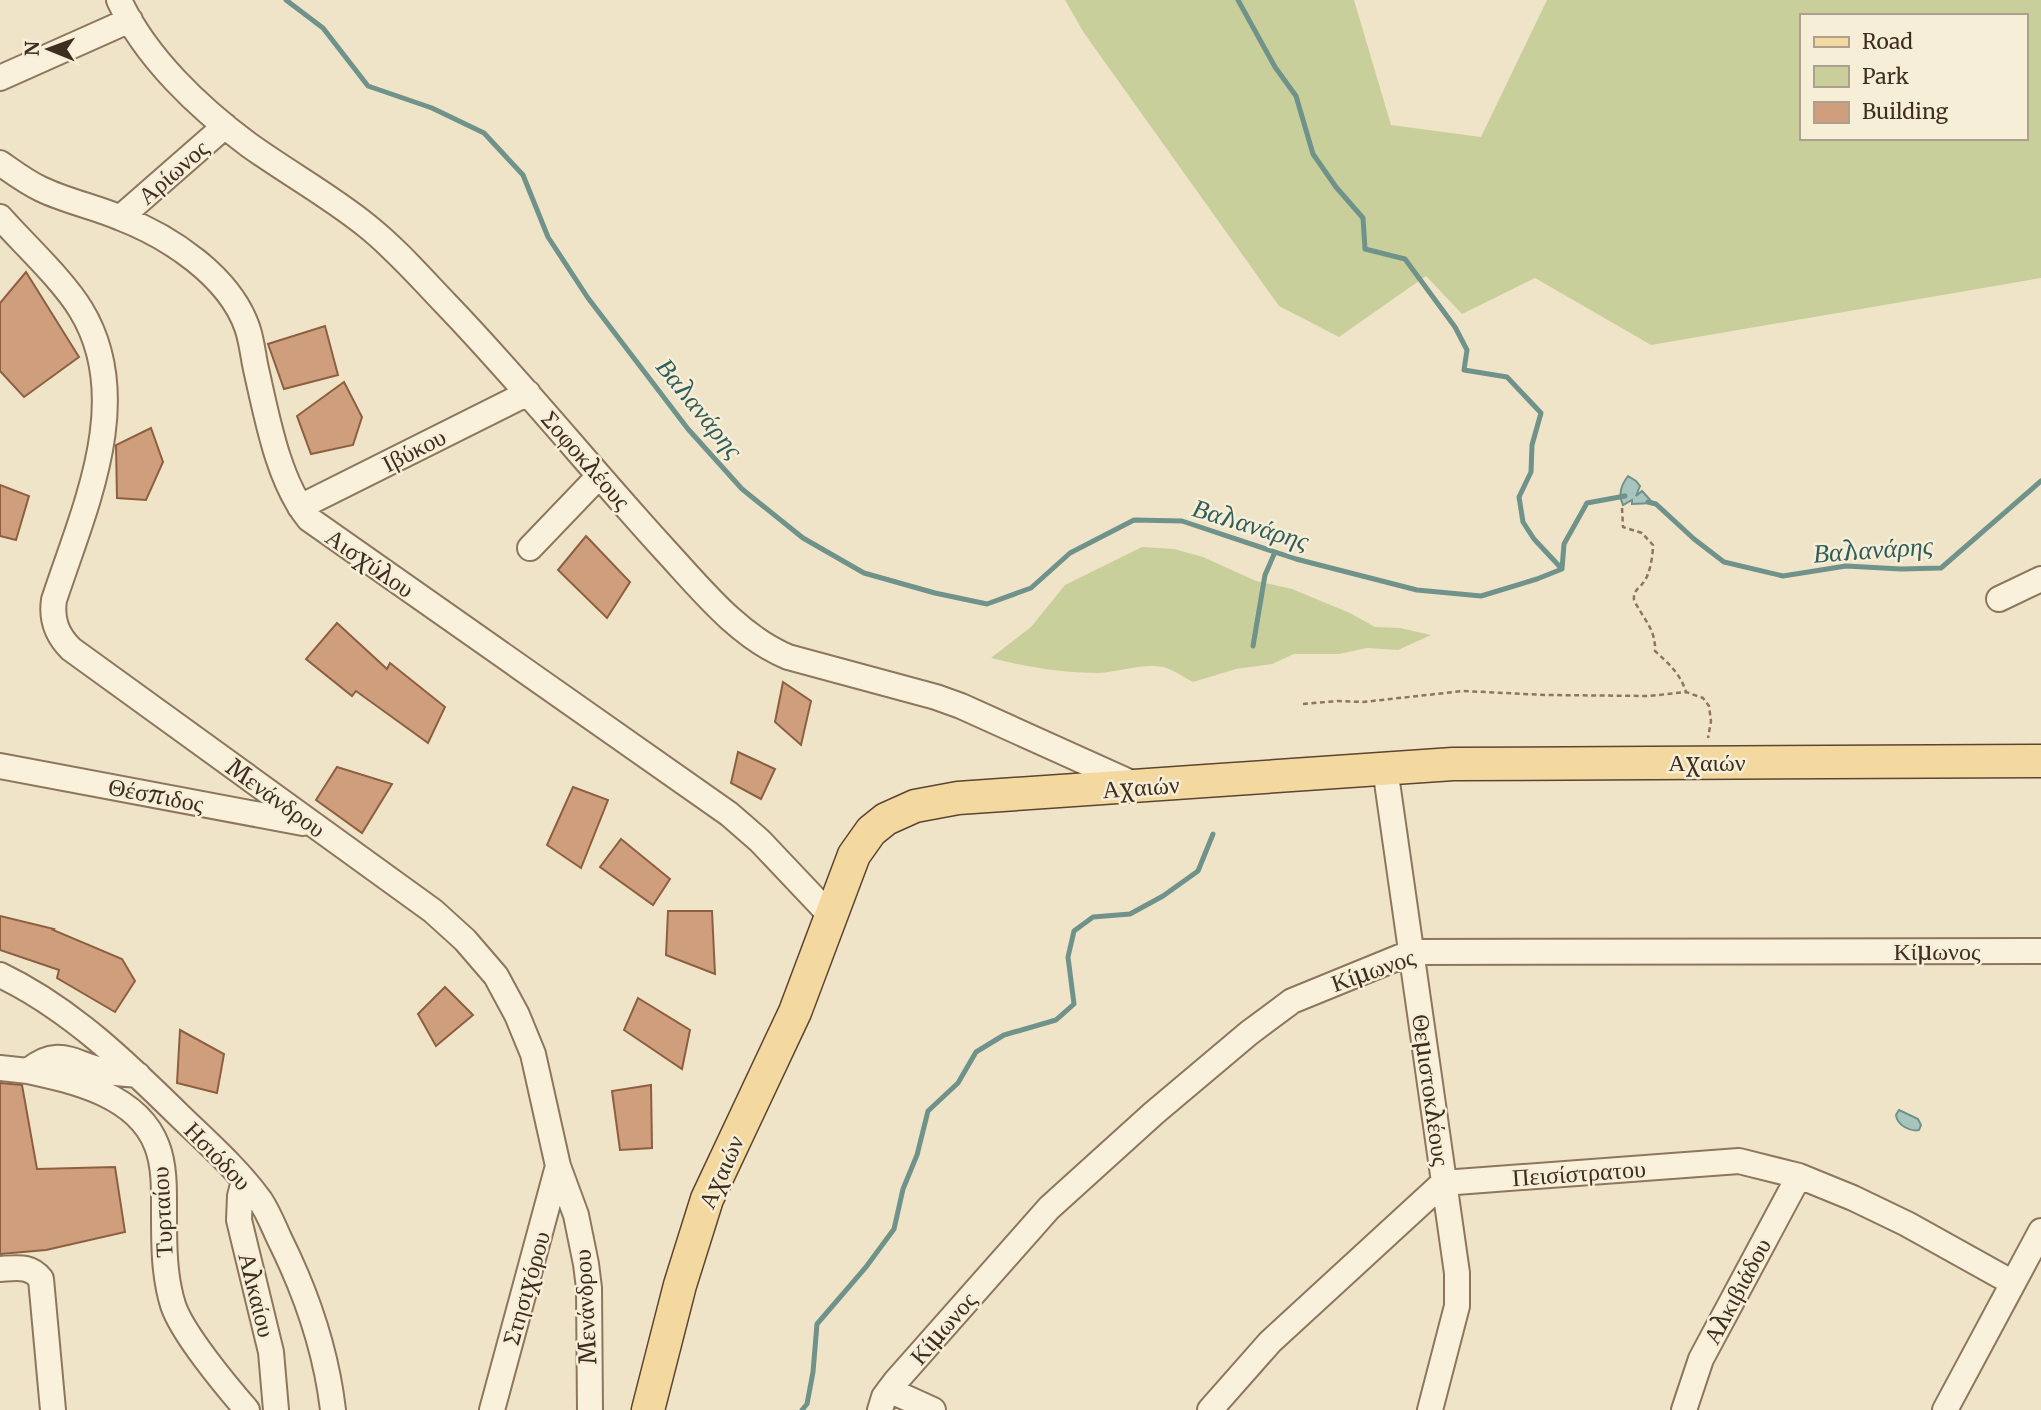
<svg xmlns="http://www.w3.org/2000/svg" width="2041" height="1410" font-family="Merriweather,serif">
  <style>
    .green { fill: #c9cf9b; fill-rule: evenodd }
    .water { fill: #a9c4bc; stroke: #6f938a; stroke-width: 2 }
    .lines { fill: none; stroke-linecap: round; stroke-linejoin: round }
    .stream { stroke: #6f938a; stroke-width: 5 }
    .building { fill: #cf9f7d; stroke: #8d5f41; stroke-width: 2 }
    .minor-casing { stroke: #8d765c; stroke-width: 28 }
    .major-casing { stroke: #5b4430; stroke-width: 35 }
    .path { stroke: #8d765c; stroke-width: 2.5; stroke-dasharray: 5 3.5; stroke-linecap: butt }
    .minor { stroke: #faf1dc; stroke-width: 24 }
    .major { stroke: #f3d9a0; stroke-width: 32 }
    .labels { text-anchor: middle; dominant-baseline: central; stroke-width: 5; stroke-linejoin: round; paint-order: stroke }
    .street-label { font-size: 24px; fill: #3d2e20; stroke: #f7eed8 }
    .water-label { font-size: 26px; font-style: italic; fill: #2f5d5a; stroke: #f7eed8 }
  </style>
  <rect width="100%" height="100%" fill="#f0e4c8"/>
  <path class="green" d="M1065,0h289l37,125 90,12 66,-137h494v278l-390,67 -116,-67 -73,36 -36,-38 -87,61 -60,-31 -195,-273zM1801,16h224v122h-224z
    M1142,547l32,2 29,8 53,24 36,8 58,24 25,14 25,1 31,7 -33,15 -31,-2 -28,6h-45l-22,10 -36,5 -43,13c-8,-4 -16,-10 -24,-13 -21,-8 -48,3 -70,4 -38,0 -72,-6 -108,-15l40,-31 34,-42z"/>
  <path class="water" d="M1628,476l8,5 4,5 -4,10 6,-5 11,12 -21,1v-4l-9,5c-5,-10 -2,-20 5,-29z
    M1899,1110l19,9 3,6 -2,5c-9,2 -22,-5 -23,-15z"/>
  <g class="lines">
    <path class="stream" d="M286,0l37,28 45,58 64,22 52,25 39,42 25,62 40,61 100,131 54,60 61,49 61,35 71,20 52,11 44,-16 39,-35 64,-33 48,1 114,38 121,31 64,6 56,-17 25,-10 2,-25 23,-41 38,-7
      M1238,0l37,67 21,29 17,58 23,33 27,31 2,31 40,10 50,68 12,23 -3,20 43,7 34,36 -9,32 -1,27 -12,25 4,25 11,17 28,30
      M1648,502l8,2 38,35 30,23 59,14 63,-10 55,3 40,-1 100,-87
      M1253,646l12,-71 10,-23
      M802,1410l5,-6 6,-32 4,-48 49,-57 28,-38 9,-40 14,-34 11,-44 30,-28 18,-31 28,-17 52,-15 18,-16 -6,-47 6,-26 19,-14 37,-3 33,-18 35,-25 15,-37"/>
  </g>
  <path class="building" d="M26,272l53,85 -55,40 -24,-26v-68z
    M325,326l13,49 -54,14 -16,-45z
    M344,382l18,35 -9,28 -42,9 -14,-38z
    M151,428l12,34 -17,38 -29,-2 -1,-53z
    M0,485l29,11 -13,44 -16,-4z
    M586,536l44,46 -23,36 -49,-48z
    M337,623l50,46 3,-6 55,44 -17,36 -72,-52 -4,5 -46,-37z
    M783,682l28,19 -10,44 -26,-23z
    M738,752l37,17 -14,30 -30,-16z
    M337,767l55,17 -30,49 -46,-33z
    M573,787l35,13 -27,68 -34,-23z
    M621,839l49,40 -17,26 -53,-38z
    M668,911h44l3,63 -49,-19z
    M0,916l54,13 -1,1 69,29 13,22 -20,31 -58,-34 2,-8 -59,-20z
    M445,987l28,28 -37,31 -18,-32z
    M638,998l52,32 -8,39 -58,-39z
    M180,1030l44,24 -7,39 -40,-10z
    M0,1083l22,2 15,84 78,-2 10,65 -79,18 -46,4z
    M651,1085l1,63 -32,2 -8,-59z"/>
  <g class="lines">
    <defs>
      <path id="minor" d="M119,0c26,57 80,108 130,145 39,28 81,51 118,81 29,23 54,52 79,78 76,79 145,165 219,246 36,39 73,86 123,107l148,40 25,9 175,79
        M0,78l130,-58
        M0,163c13,9 26,19 41,26 25,12 54,18 80,29 49,19 108,58 126,109 5,14 6,29 9,42 11,48 22,112 53,150l420,295 31,27 71,75
        M0,217c24,27 63,63 81,93 55,90 2,201 -27,290 -3,20 3,35 17,49l362,262 32,29 31,36 21,39 16,39 25,112 18,49 10,49 3,24 1,122
        M121,217l104,-91
        M300,507l228,-114
        M530,548l69,-72
        M1999,599l42,-20
        M0,766l303,57
        M1385,768l72,505v33l-27,104
        M0,975c71,34 127,89 183,144 27,26 55,51 77,81 8,12 13,25 19,38 27,54 47,112 54,172
        M0,1068l28,3c31,-26 45,-7 77,0 11,3 22,3 33,4
        M28,1071c46,10 110,24 129,75 8,21 7,46 7,69 0,30 0,61 9,90 9,28 54,82 74,105
        M244,1181l-4,15 -1,24 32,132 5,58
        M0,1269c17,-1 30,-4 41,10l12,131
        M889,1390l44,20
        M492,1410l66,-244
        M880,1410l4,-13 12,-16 153,-173 105,-95 95,-80 43,-32 120,-49 629,-1
        M1210,1410l60,-68 173,-159 296,-22 60,15 54,22 54,26 106,59
        M1684,1410l17,-51 98,-183
        M1945,1410l96,-179"/>
      <path id="major" d="M648,1410l32,-125 27,-86 88,-187 59,-157 17,-24 15,-12 29,-13 43,-8 495,-34 588,-3"/>
    </defs>
    <use href="#minor" class="minor-casing"/>
    <use href="#major" class="major-casing"/>
    <path class="path" d="M1622,508l1,19 19,6 11,12c0,10 -3,28 -8,35 -5,9 -12,9 -11,20 9,19 22,29 21,51 14,13 25,22 31,41
      M1303,704l35,-3 25,1 100,-11 82,4 104,1 37,-4 17,6 6,8 2,15 -3,17"/>
    <use href="#minor" class="minor"/>
    <use href="#major" class="major"/>
  </g>
  <g class="labels">
    <g class="street-label">
      <text transform="translate(173 172) rotate(-41)">Αρίωνος</text>
      <text transform="translate(414 450) rotate(-27)">Ιβύκου</text>
      <text transform="translate(586 460) rotate(49)">Σοφοκλέους</text>
      <text transform="translate(370 563) rotate(35)">Αισχύλου</text>
      <text x="1707" y="762">Αχαιών</text>
      <text transform="translate(1141 787) rotate(-4)">Αχαιών</text>
      <text transform="translate(156 795) rotate(11)">Θέσπιδος</text>
      <text transform="translate(276 798) rotate(36)">Μενάνδρου</text>
      <text x="1937" y="951">Κίμωνος</text>
      <text transform="translate(1373 970) rotate(-19)">Κίμωνος</text>
      <text transform="translate(1431 1090) rotate(82)">Θεμιστοκλέους</text>
      <text transform="translate(218 1156) rotate(46)">Ησιόδου</text>
      <text transform="translate(721 1172) rotate(-66)">Αχαιών</text>
      <text transform="translate(1579 1173) rotate(-4)">Πεισίστρατου</text>
      <text transform="translate(162 1212) rotate(-93)">Τυρταίου</text>
      <text transform="translate(526 1288) rotate(-74)">Στησιχόρου</text>
      <text transform="translate(1737 1291) rotate(-62)">Αλκιβιάδου</text>
      <text transform="translate(257 1295) rotate(76)">Αλκαίου</text>
      <text transform="translate(585 1307) rotate(-93)">Μενάνδρου</text>
      <text transform="translate(943 1328) rotate(-49)">Κίμωνος</text>
    </g>
    <g class="water-label">
      <text transform="translate(700 408) rotate(51)">Βαλανάρης</text>
      <text transform="translate(1251 524) rotate(17)">Βαλανάρης</text>
      <text transform="translate(1873 549) rotate(-4)">Βαλανάρης</text>
    </g>
  </g>
  <rect x="1800" y="14" width="228" height="126" fill="#f7eed8" stroke="#ada18e" stroke-width="2"/>
  <rect x="1814" y="37" width="35" height="10" fill="#f3d9a0" stroke="#ada18e" stroke-width="2"/>
  <text x="1862" y="49" font-size="21" fill="#3d2e20">Road</text>
  <rect x="1814" y="66" width="35" height="21" fill="#c9cf9b" stroke="#ada18e" stroke-width="2"/>
  <text x="1862" y="84" font-size="21" fill="#3d2e20">Park</text>
  <rect x="1814" y="102" width="35" height="21" fill="#cf9f7d" stroke="#ada18e" stroke-width="2"/>
  <text x="1862" y="119" font-size="21" fill="#3d2e20">Building</text>
  <g transform="translate(49 49) rotate(271)" stroke="#f7eed8" stroke-width="5" paint-order="stroke">
  <path d="M0-5L12 26L0 18L-12 26Z" fill="#3d2e20"/>
  <text y="-10" font-size="19" font-weight="bold" text-anchor="middle" fill="#3d2e20">N</text>
  </g>
</svg>
